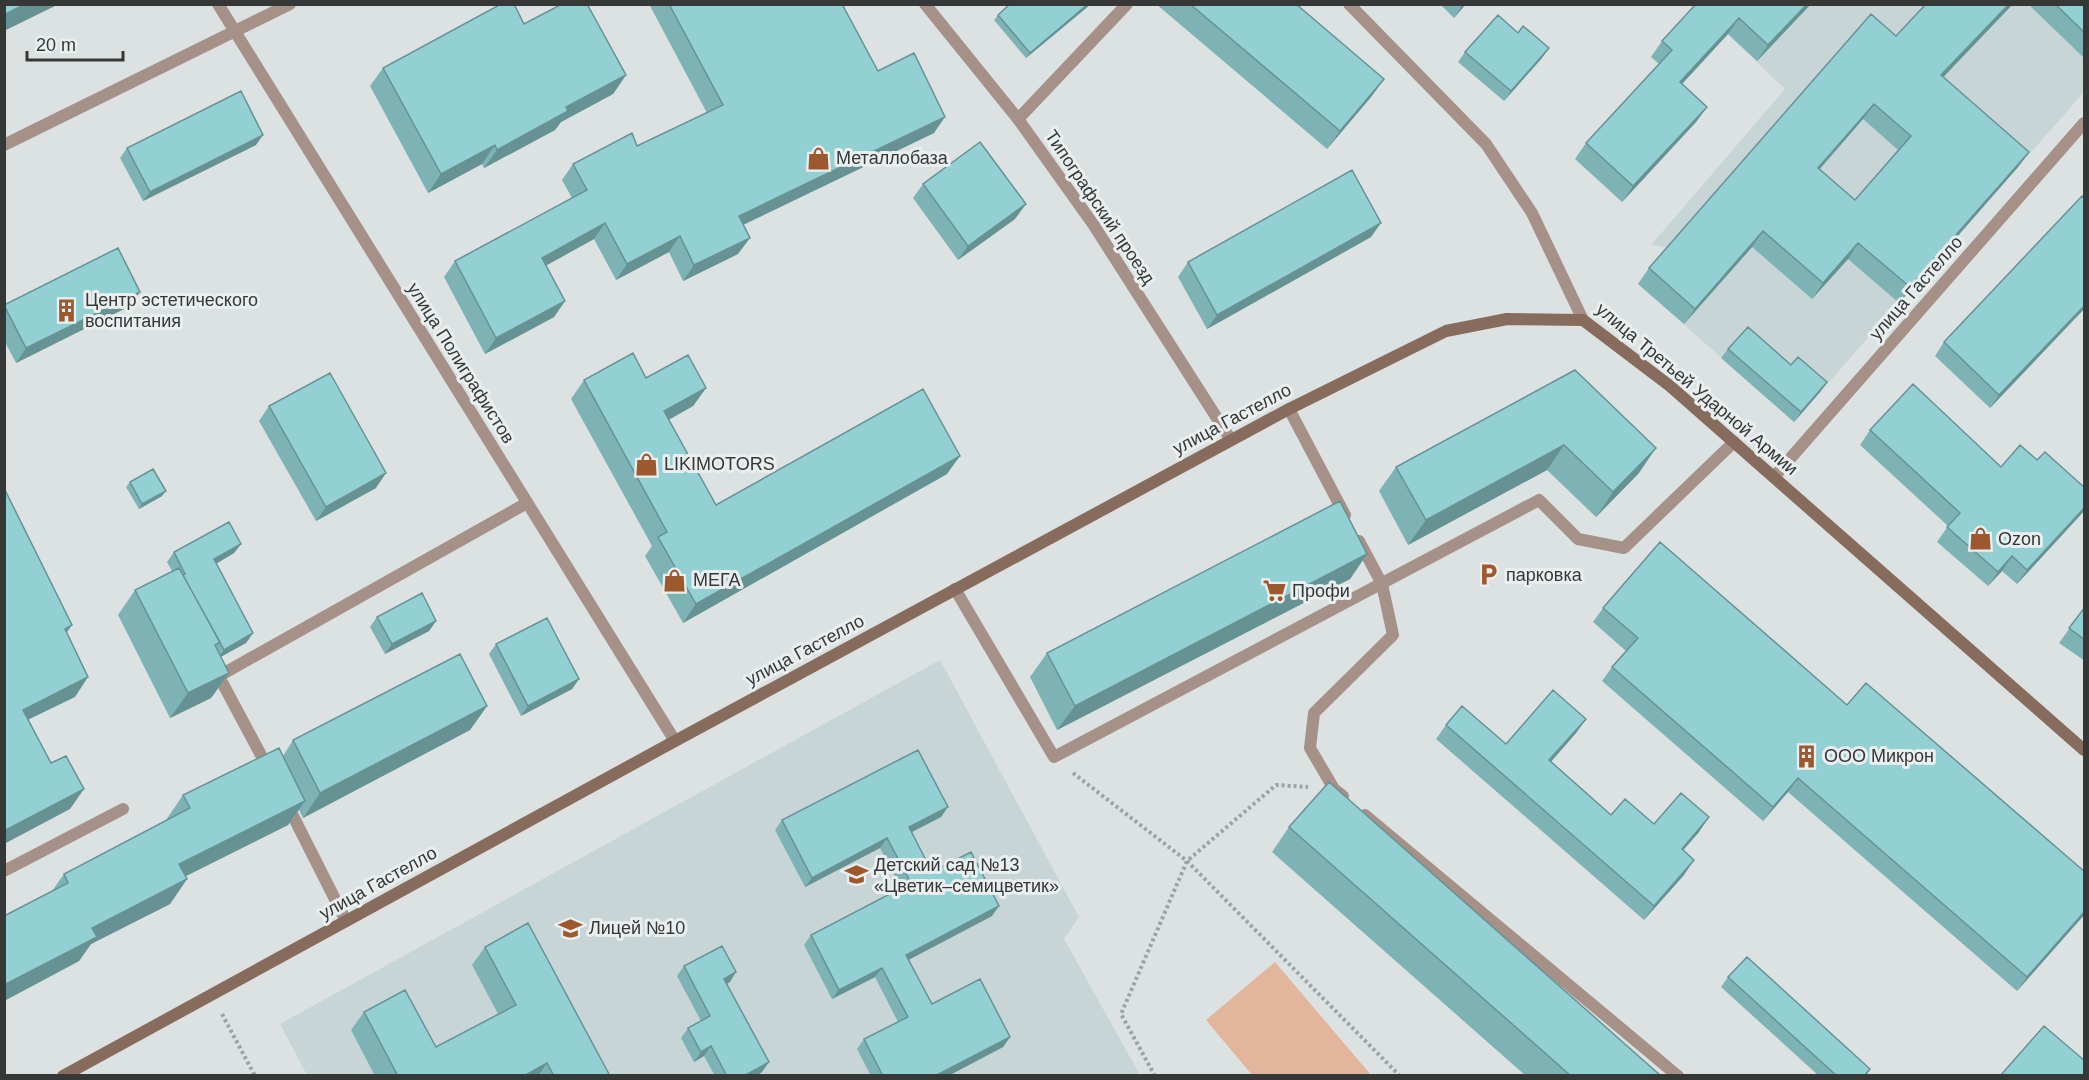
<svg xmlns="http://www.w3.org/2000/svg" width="2089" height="1080" font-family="Helvetica,sans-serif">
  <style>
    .built { fill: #c7d5d6 }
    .green { fill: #e3b59d }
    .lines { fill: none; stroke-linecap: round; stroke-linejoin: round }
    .path { stroke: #9da2a2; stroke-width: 4; stroke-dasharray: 3 3; stroke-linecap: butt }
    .lane { stroke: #a59187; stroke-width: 12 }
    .street { stroke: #a59187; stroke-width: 12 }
    .secondary { stroke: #876b5c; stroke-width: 12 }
    .wall { fill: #7eb3b5; fill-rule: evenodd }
    .shaded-wall { fill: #679294 }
    .building { fill: #93d0d3; stroke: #679294; stroke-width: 1.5; fill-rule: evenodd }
    .labels { text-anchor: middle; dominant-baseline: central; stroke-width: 6; stroke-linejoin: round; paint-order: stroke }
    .poi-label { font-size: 18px; fill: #363838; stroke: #e9efef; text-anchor: start }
    .street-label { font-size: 18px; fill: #363838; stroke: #e9efef }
  </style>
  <rect width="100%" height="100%" fill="#dce2e2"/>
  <path class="built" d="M1697,5h387v87l-290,330 -156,-138 31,-36 -18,-3 134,-156z
    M940,660l139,257 -15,22 76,136h-833l-27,-51z"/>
  <path class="green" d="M1275,962l96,113h-119l-46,-55z"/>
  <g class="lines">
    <path class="path" d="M1073,773l114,88 213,215
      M222,1014l33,62
      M1155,1076l-34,-62 66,-153 89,-76 32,2"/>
    <path class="lane" d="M1018,119l109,-115
      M1289,409l56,106
      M955,589l99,168 485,-257 39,39 46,9 110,-106
      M215,669l54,101
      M219,676l308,-173
      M1343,796l-9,-7 -24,-41 4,-35 79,-78 -11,-51 -23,-43
      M287,804l59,117
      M1365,815l313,261
      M4,871l119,-62"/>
    <path class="street" d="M218,4l457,737
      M925,4l93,115 75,105 138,216
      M1349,4l137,140 46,69 51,107
      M4,145l286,-141
      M1774,477l310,-354"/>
    <path class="secondary" d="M63,1076l612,-335 614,-332 157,-78 61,-12 76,1 87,66 414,364"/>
  </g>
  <path class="wall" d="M649,4h193l36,67 56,62 -191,92 -5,29 -55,27 -14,-29 -53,28 -22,-41 -48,26 19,36 -11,16 -69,37 -41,-77 11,-16 117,-63 -10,-18 11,-16 64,-18 70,-33z
    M1010,4h81l-65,54 -32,-38 4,-5z
    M1156,4h140l88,75 -13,18 -44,52z
    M1440,4h26l-12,14z
    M1696,4h115l-54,57 -29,-27 -46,50 25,23 -11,15 -74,80 -47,-43 11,-16 73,-79 -8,-7 11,-16z
    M1926,4h87l-70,73 86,75 -11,15 -119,136 -51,-44 -36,40 -60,-52 -68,77 -46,-40 11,-16 247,-232zM1863,119l35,31 -43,50 -35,-31z
    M2028,4h57v55z
    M524,24l102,51 -13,19 -52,28 -6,8 -71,38 -2,-4 -54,29 -58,-107 13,-18z
    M1465,52l77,6 -38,43 -46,-39z
    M256,145l-113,56 -23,-43 7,-10z
    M923,184l92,35 -57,41 -45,-62z
    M2085,199v109l-95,100 -55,-52 9,-14z
    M1371,237l-164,92 -29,-52 10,-15z
    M4,305l126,1 -114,57 -12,-23z
    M1728,349l63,16 36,17 -7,10 -26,30 -73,-64z
    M1575,370l64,103 -43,44 -49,-47 -139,75 -29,-54 17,-24z
    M646,378l60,10 -13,18 -24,14 47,85 231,-31 -264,149 -38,-67 7,-10 -81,-147 13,-19z
    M269,406l107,82 -60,33 -57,-100z
    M1870,430l131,37 36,-7 48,28v22l-68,74 -15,-13 -14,15 -51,-44 11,-16 -88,-81z
    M130,482l32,14 -23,13 -13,-22z
    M241,544l-7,9 -18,11 37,69 -7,10 -26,14 9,16 -18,25 -41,20 -52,-103 17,-25 37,-19 -5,-9 7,-10z
    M1367,554l-17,25 -293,151 -27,-53 17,-24z
    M2085,607v54l-26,-18z
    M1603,608l244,97 238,167v42l-68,77 -229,-199 -25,29 -161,-140 10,-14 14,-16 -33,-29z
    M377,617l59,4 -7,10 -44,23 -15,-27z
    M496,644l83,35 -7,10 -51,27 -32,-62z
    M487,706l-17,24 -167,88 -4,-8 -11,15 -102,51 1,3 -17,25 -79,40 -12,17 -75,40v-85l48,-25 12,-17 102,-54 17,-25 100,-39 10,-16z
    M1586,719l-10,14 -25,29 60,53 43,9 45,8 -16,18 1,25 -40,45 -208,-181 10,-14 60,19z
    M941,817l-29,15 20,40 60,44 -84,44 24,44 78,33 -7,10 -55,29h-77l-14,-27 7,-10 34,-17 -23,-45 -43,22 -28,-54 7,-10 90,-47 -21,-40 -75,39 -30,-57 7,-10z
    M1289,827l372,249h-135l-254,-224z
    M485,947l125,129h-235l-24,-46 13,-18 72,35 62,-33 -26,-49z
    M684,966l46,16 -3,2 35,88 -6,4h-41l-11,-20 -10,6 -13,-24 7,-10 13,-7 -24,-45z
    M1728,977l142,92 -4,7h-47l-98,-89z"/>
  <path class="shaded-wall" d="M25,4h34l-55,27v-16z
    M1088,4h3l-65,54 4,-5z
    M1463,4h3l-12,14z
    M1807,4h4l-54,57 11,-16z
    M2009,4h4l-83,87 11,-16z
    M1739,18l-11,16 -59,64 11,-16z
    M1549,48l-7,10 -38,43 7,-10z
    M626,75l-13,19 -52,28 -6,8 -71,38 13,-18 69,-43z
    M1384,79l-13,18 -44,52 13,-18z
    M1874,104l-11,15 -56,64 11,-15z
    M1707,107l-11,15 -74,80 11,-16z
    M945,117l-11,16 -206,99 11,-16z
    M263,135l-7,10 -113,56 7,-9z
    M495,145l-13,19 -54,29 13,-19z
    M2029,152l-11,15 -119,136 11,-16z
    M1026,204l-11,15 -57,41 10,-14z
    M605,223l-11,16 -63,35 11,-16z
    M1381,223l-10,14 -164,92 10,-14z
    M1763,231l-11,16 -68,77 11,-15z
    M680,236l-11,16 -53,28 11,-16z
    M750,238l-12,16 -55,27 11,-16z
    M1858,243l-10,16 -36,40 11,-16z
    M140,292l-10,14 -114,57 10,-15z
    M565,301l-11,16 -69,37 11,-16z
    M2085,305v3l-95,100 9,-13z
    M1827,382l-7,10 -26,30 7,-10z
    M706,388l-13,18 -42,23 13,-18z
    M1564,445l-17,25 -139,75 18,-25z
    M1656,448l-17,25 -43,44 17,-25z
    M960,456l-13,18 -264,149 13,-19z
    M386,473l-10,15 -60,33 10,-14z
    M166,491l-4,5 -23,13 3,-5z
    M2085,507v3l-68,74 10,-14z
    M241,544l-7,9 -27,16 7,-10z
    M1367,554l-17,25 -293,151 18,-24z
    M2012,556l-10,15 -14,15 10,-14z
    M436,621l-7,10 -44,23 7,-10z
    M72,625l-14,20 7,-16z
    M253,633l-7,10 -29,16 7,-9z
    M229,673l-18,25 -41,20 18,-25z
    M88,677l-13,20 -66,32 14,-19z
    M579,679l-7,10 -51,27 7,-10z
    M487,706l-17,24 -167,88 17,-25z
    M1586,719l-10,14 -37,42 10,-15z
    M1798,778l-10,14 -25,29 10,-14z
    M84,789l-14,20 -66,35v-13z
    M305,801l-17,24 -126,63 17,-24z
    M948,807l-7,10 -39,20 7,-10z
    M1709,817l-10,15 -27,31 10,-14z
    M887,838l-7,10 -75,39 7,-9z
    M1694,860l-10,15 -40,45 10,-14z
    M187,879l-17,25 -79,40 -12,17 -75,40v-16l88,-57z
    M999,906l-7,10 -93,49 7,-10z
    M2085,911v3l-68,77 10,-14z
    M882,968l-7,9 -43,22 7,-9z
    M736,972l-6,10 -13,7 7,-10z
    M1010,1037l-7,10 -55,29h-13z
    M711,1046l-7,10 -10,6 7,-10z
    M769,1062l-7,10 -6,4h-12z
    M547,1063l-9,13h-14z"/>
  <path class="building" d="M4,4h21l-21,11z
    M501,4h13l10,20 38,-20h25l39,71 -60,32 2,4 -71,39 -2,-5 -54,29 -58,-106z
    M669,4h173l36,67 36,-18 31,64 -206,99 11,22 -56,27 -14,-29 -53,28 -22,-41 -63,35 23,43 -69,37 -41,-77 132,-71 -14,-26 59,-31 5,13 86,-41z
    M1010,4h78l-58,49 -32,-38z
    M1190,4h106l88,75 -44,52z
    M1696,4h111l-39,41 -29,-27 -59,64 27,25 -74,79 -47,-43 86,-93 -10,-9z
    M1926,4h83l-68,71 88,77 -119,135 -52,-44 -35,40 -60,-52 -68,78 -46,-41 222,-254 25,22zM1874,104l37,32 -56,64 -37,-32z
    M2055,4h30v29z
    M1498,15l20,18 5,-7 26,22 -38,43 -46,-39z
    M241,91l22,44 -113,57 -23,-44z
    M980,142l46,62 -58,42 -45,-62z
    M1352,170l29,53 -164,92 -29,-53z
    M2082,196l3,3v106l-86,90 -55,-53z
    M118,248l22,44 -114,56 -22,-43z
    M1748,327l43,38 7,-8 29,25 -26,30 -73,-63z
    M633,353l13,25 42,-23 18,33 -42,23 52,94 207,-116 37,67 -264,148 -38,-67 9,-5 -83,-152z
    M1575,370l81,78 -43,44 -49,-47 -138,75 -30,-53z
    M330,373l56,100 -60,34 -57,-101z
    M1913,384l88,83 19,-22 17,15 8,-8 40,36v19l-58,63 -15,-14 -14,16 -51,-45 13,-14 -90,-83z
    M153,469l13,22 -24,13 -12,-22z
    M4,488l68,137 -7,4 23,48 -65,33 28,53 15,-7 18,33 -80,42z
    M1340,501l27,53 -292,152 -28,-53z
    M229,522l12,22 -27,15 39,74 -29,17 -41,-75 2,-1 -11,-22z
    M1660,542l187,163 19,-22 219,189v39l-58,66 -229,-199 -25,29 -161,-140 26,-29 -35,-30z
    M179,568l41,74 -5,3 14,28 -41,20 -53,-103z
    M422,593l14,28 -44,23 -15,-27z
    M2085,607v33l-16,-12z
    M547,618l32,61 -51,27 -32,-62z
    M460,654l27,52 -167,87 -27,-53z
    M1553,690l33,29 -37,41 62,55 14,-16 29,25 27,-31 28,24 -27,32 12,11 -40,46 -208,-181 16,-19 44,38z
    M279,748l26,53 -126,63 8,15 -95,49 5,9 -93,48v-69l64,-33 -4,-9 126,-66 -7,-13z
    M918,750l30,57 -39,20 23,45 39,-20 28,54 -93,49 26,49 48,-25 30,58 -75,39h-52l-19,-37 44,-22 -26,-49 -43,22 -28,-55 100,-52 -24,-45 -75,40 -30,-58z
    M1329,782l332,294h-90l-282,-249z
    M528,923l82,153h-56l-7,-13 -23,13h-126l-34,-64 41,-22 31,57 80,-42 -31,-58z
    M722,946l14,26 -12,7 45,83 -25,14h-17l-16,-30 -10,6 -13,-24 22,-12 -26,-50z
    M1747,957l123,112 -6,7h-27l-109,-99z
    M2044,1026l41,35v12l-3,3h-82z"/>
  <defs>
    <symbol id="shop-bare" viewBox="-9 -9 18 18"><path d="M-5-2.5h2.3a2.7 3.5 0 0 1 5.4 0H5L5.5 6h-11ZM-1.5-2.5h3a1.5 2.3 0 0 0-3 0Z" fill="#9e582e" stroke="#e9efef" stroke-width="2.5" paint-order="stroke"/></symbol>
    <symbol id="building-bare" viewBox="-9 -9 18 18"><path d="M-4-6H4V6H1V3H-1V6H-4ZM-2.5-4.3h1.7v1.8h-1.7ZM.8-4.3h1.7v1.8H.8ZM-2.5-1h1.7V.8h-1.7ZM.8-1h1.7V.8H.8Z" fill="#9e582e" stroke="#e9efef" stroke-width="2.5" paint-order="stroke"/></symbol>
    <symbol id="parking-bare" viewBox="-9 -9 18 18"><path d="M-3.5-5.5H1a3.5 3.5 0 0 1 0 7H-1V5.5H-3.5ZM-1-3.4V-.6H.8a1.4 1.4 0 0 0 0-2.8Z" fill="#9e582e" stroke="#e9efef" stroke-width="2.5" paint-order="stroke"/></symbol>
    <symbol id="supermarket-bare" viewBox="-9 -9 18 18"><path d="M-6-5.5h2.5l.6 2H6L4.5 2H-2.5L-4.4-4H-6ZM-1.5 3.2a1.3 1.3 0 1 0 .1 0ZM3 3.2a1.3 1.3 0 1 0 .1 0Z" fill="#9e582e" stroke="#e9efef" stroke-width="2.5" paint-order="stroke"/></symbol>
    <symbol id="school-bare" viewBox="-9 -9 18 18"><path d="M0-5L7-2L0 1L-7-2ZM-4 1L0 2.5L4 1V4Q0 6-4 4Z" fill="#9e582e" stroke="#e9efef" stroke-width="2.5" paint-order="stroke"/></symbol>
  </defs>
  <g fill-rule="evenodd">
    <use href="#shop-bare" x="802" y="142" width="33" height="33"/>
    <use href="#building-bare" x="50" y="294" width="33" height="33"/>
    <use href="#shop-bare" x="630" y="448" width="33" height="33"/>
    <use href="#shop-bare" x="1964" y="522" width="33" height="33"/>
    <use href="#parking-bare" x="1472" y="558" width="33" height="33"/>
    <use href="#shop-bare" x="658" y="564" width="33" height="33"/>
    <use href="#supermarket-bare" x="1258" y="574" width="33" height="33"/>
    <use href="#building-bare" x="1790" y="740" width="33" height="33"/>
    <use href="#school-bare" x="840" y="858" width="33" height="33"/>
    <use href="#school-bare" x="554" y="912" width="33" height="33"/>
  </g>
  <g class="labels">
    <g class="poi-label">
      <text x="836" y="158">Металлобаза</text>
      <text x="85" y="300">Центр эстетического<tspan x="85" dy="21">воспитания</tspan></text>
      <text x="664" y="464">LIKIMOTORS</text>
      <text x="1998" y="539">Ozon</text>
      <text x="1506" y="575">парковка</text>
      <text x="693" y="580">МЕГА</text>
      <text x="1292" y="591">Профи</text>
      <text x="1824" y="756">ООО Микрон</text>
      <text x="874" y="865">Детский сад №13<tspan x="874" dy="21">«Цветик–семицветик»</tspan></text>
      <text x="589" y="928">Лицей №10</text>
    </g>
    <g class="street-label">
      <text transform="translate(1100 207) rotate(56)">Типографский проезд</text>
      <text transform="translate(1916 288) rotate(-49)">улица Гастелло</text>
      <text transform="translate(461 363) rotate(58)">улица Полиграфистов</text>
      <text transform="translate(1697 389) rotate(40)">улица Третьей Ударной Армии</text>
      <text transform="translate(1232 419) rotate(-28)">улица Гастелло</text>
      <text transform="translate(805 650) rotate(-28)">улица Гастелло</text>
      <text transform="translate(378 883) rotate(-29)">улица Гастелло</text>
    </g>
  </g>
  <rect width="2089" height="1080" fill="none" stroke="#363838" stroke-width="12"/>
  <path d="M27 51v9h96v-9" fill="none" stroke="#363838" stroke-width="3"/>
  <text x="36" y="51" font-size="18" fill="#363838" stroke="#e9efef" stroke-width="4.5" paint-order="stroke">20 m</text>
</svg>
